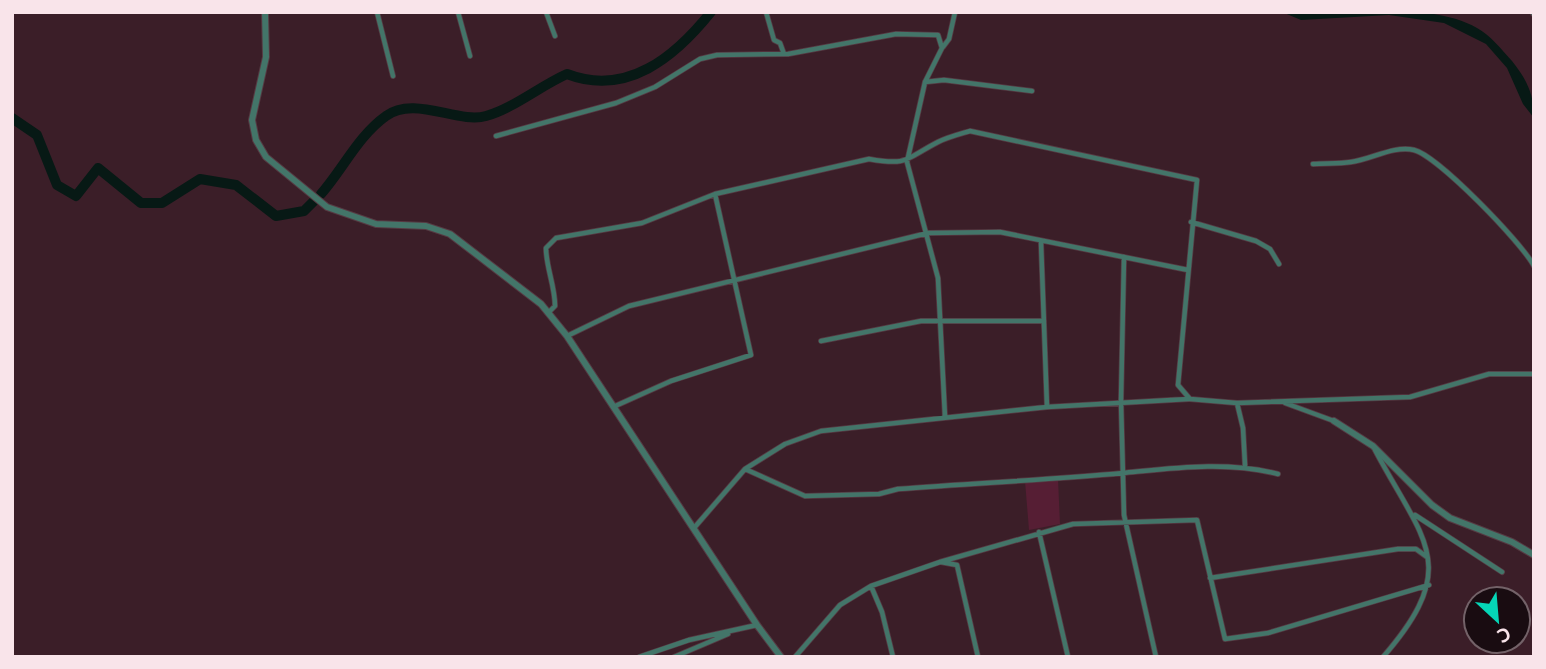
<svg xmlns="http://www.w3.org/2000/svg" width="1546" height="669" font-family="Ubuntu,sans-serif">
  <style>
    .green { fill: #561e34 }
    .water { fill: #071915 }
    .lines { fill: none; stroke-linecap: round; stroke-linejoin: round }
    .river { stroke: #071915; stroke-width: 10 }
    .minor-casing { stroke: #563a43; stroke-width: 6 }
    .tertiary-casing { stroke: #563a43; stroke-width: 8 }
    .minor { stroke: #437569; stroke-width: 4.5 }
    .tertiary { stroke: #437569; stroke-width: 6 }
  </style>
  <rect width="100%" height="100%" fill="#3b1e28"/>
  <path class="green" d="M1058,479l2,45 -31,6 -4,-49z"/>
  <path class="water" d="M1282,12c54,0 149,-11 195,16 13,7 25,22 35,33 15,19 22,33 22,57l-11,-14 -16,-36 -21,-24 -42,-21 -55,-8 -88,5z"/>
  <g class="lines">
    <path class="river" d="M12,118l25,17 20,50 19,11 22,-28 43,35h21l38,-24 36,6 40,31 28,-5 10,-10
      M321,194c22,-25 37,-58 65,-78 28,-21 72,8 100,0 28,-8 54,-30 81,-42 60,23 108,-17 144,-62"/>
    <defs>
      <path id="minor" d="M377,12l16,64
        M458,12l12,44
        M546,12l9,24
        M766,12l8,28 6,3 4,11
        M943,47l6,-8 6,-27
        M925,82l19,-2 88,11
        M496,136l120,-33 39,-16 45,-28 17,-4 71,-1 108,-20 42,1 4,13 -17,34 -18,80 31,116 7,139
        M1313,164c12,-1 25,0 38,-2 19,-2 43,-17 63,-12 24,6 108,93 120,116
        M1191,222l65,19 14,8 9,15
        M1041,242l6,165
        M1124,257l-3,144 3,114 32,142
        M548,313l7,-7c0,-20 -9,-39 -9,-58l10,-10 86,-15 73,-29 154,-35c40,7 36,0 69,-17 10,-5 22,-8 32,-11l227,49 -19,205 12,14 47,4 173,-6 79,-23h45
        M567,336l62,-30 299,-73 72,-1 188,38
        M821,341l100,-20h123
        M1237,403l6,25 2,37
        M1285,403l49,18
        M613,407l58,-26 80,-26 -36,-161
        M1375,450c48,91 88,115 8,207
        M745,469l60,27 74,-2 19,-5c75,-6 151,-9 225,-16 52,-5 104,-12 155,1
        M1415,515l87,57
        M694,528l51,-59 40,-25 36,-13 226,-24 142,-8
        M1039,532l29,125
        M941,562l16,3 21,92
        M1210,578l188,-29h18l11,8
        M871,586l11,26 11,45
        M639,657l50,-17 68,-15
        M674,657l54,-23
        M795,657l45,-52 31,-19 69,-24 133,-38 124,-4 28,119 43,-6 161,-48"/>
      <path id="tertiary" d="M265,12l1,45 -14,63 4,20 10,17 61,50 49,17 50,2 24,8 91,70 26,32 190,289 24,32
        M1534,12v1
        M1334,421l39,25 59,59 18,13 62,24 22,13"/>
    </defs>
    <use href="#minor" class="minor-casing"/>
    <use href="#tertiary" class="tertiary-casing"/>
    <use href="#minor" class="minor"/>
    <use href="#tertiary" class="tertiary"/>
  </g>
  <rect width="1546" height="669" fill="none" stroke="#f9e4ea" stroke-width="28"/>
  <g transform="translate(1497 620) rotate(154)"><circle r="33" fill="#190c11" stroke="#736268" stroke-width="2"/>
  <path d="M0-5L12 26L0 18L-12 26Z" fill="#05d5b6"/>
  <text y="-10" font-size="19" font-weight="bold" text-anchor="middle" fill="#f9e4ea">С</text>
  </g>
</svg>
